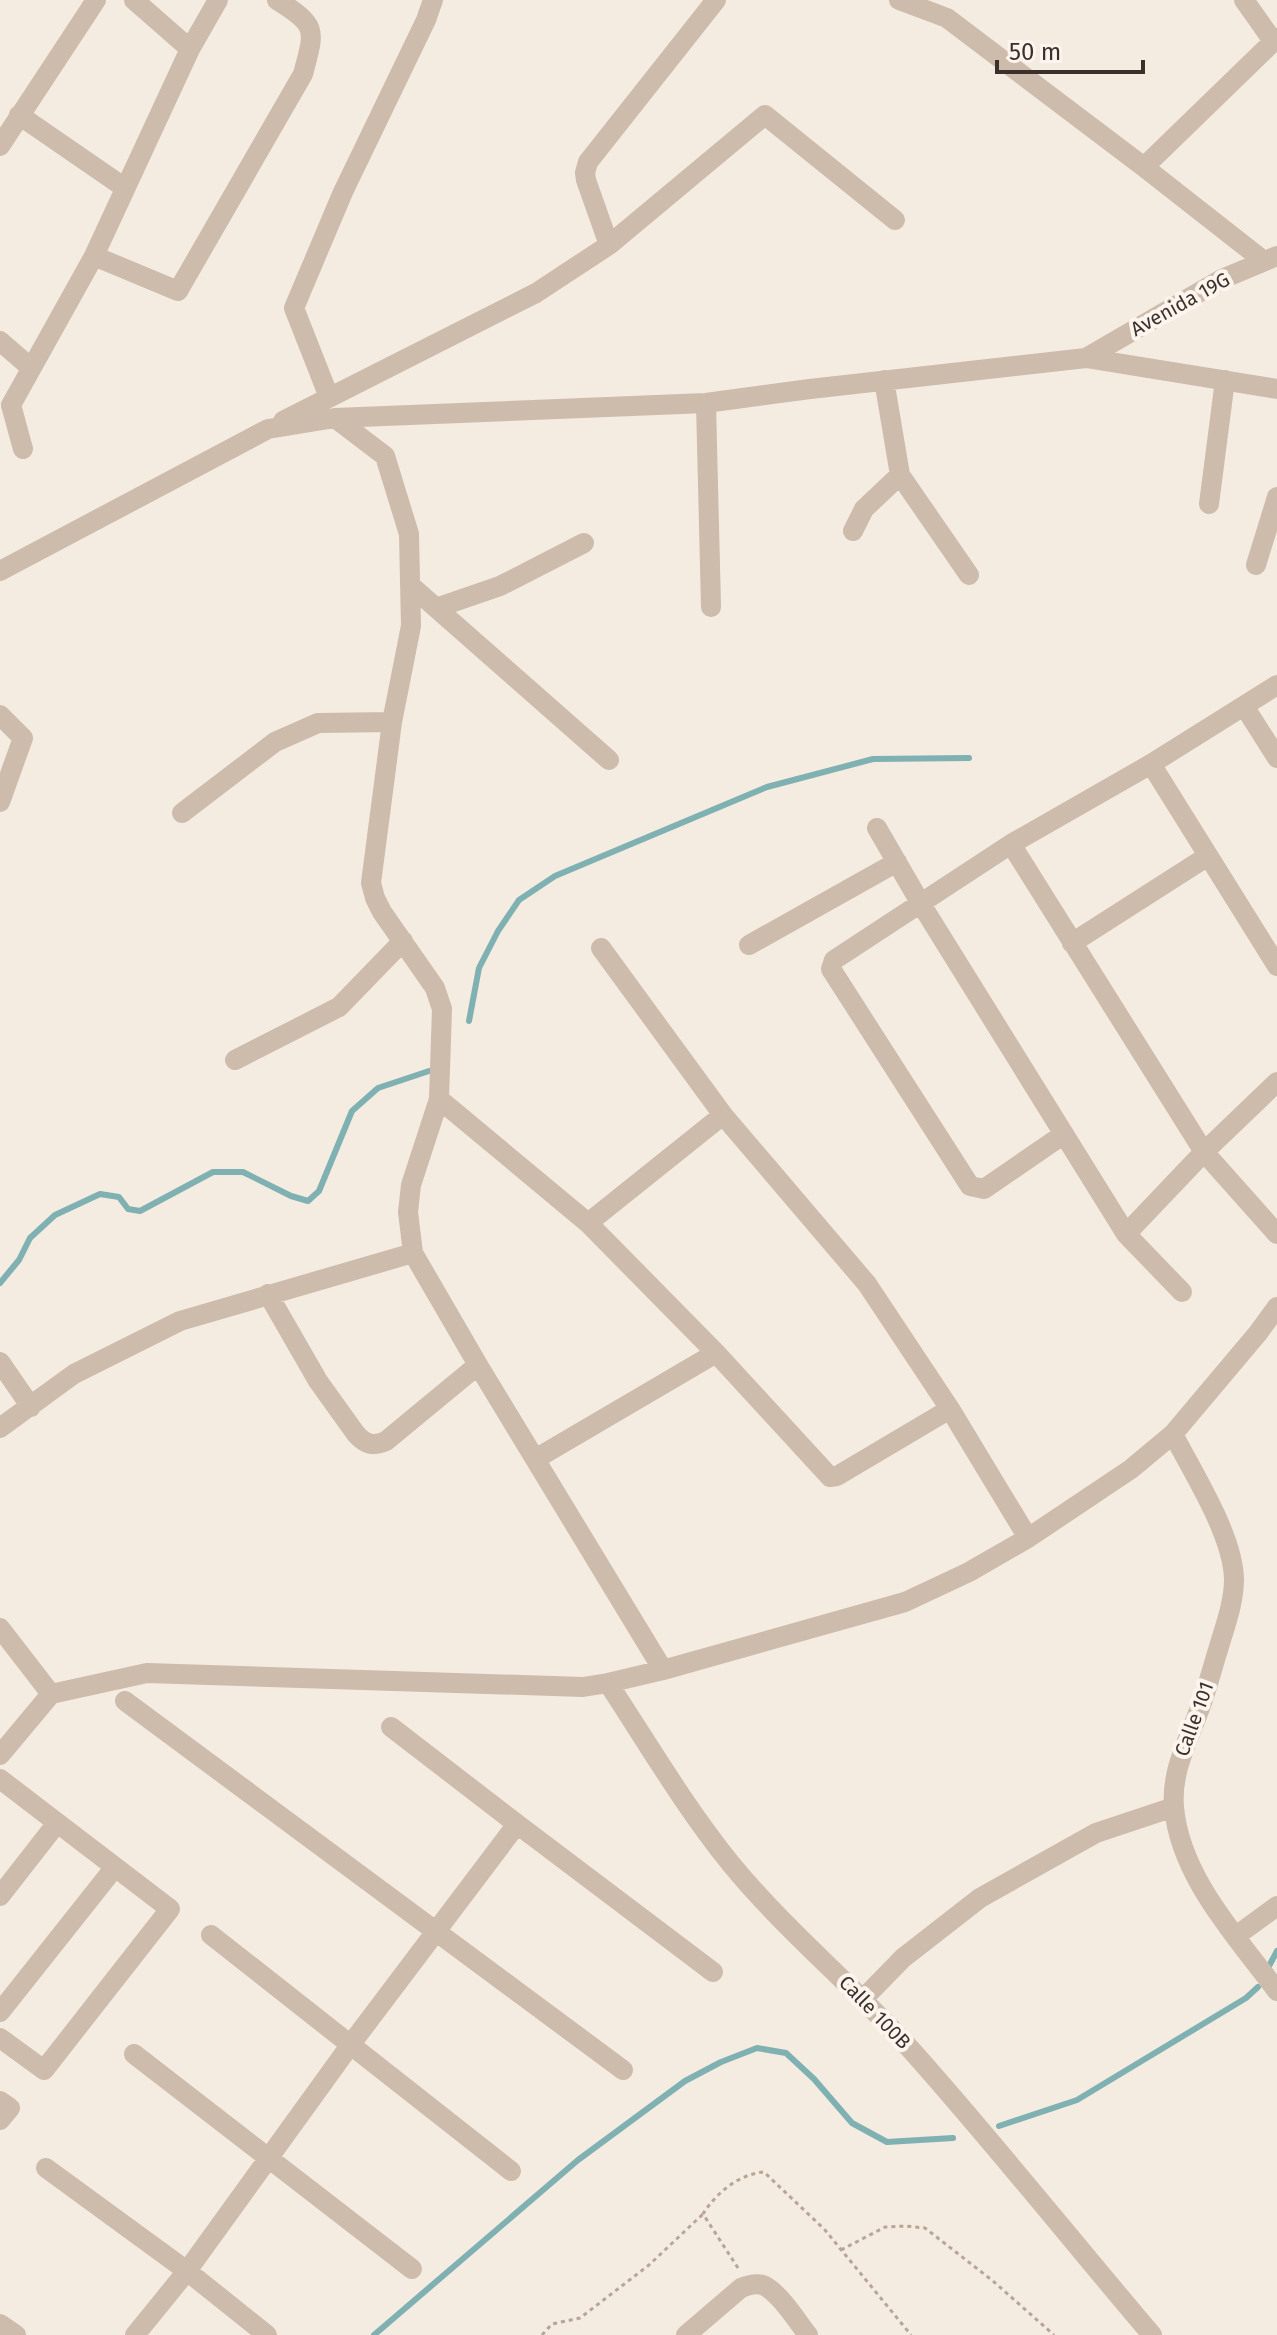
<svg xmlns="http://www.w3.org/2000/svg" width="1277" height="2335" font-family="'Fira Sans',sans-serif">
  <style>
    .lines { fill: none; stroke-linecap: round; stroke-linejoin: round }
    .stream { stroke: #7fb0b2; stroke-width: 6 }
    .path { stroke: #b9a596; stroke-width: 3; stroke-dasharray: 4 4; stroke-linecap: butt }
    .minor { stroke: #cdbbac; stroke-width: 20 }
    .labels { text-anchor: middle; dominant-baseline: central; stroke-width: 8; stroke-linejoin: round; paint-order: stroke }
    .street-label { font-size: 20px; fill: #3b302b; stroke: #fbf5ee }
  </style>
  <rect width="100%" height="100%" fill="#f4ebe1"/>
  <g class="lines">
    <path class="stream" d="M469,1021l10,-53 19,-37 21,-31 36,-24 212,-89 106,-28 96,-1
      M0,1283l19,-23 11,-22 25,-23 45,-21 19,3 9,12 12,2 73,-39h30l48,24 17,5 11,-10 33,-80 26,-23 51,-17
      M1269,1966l8,-15
      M999,2126l78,-26 169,-102 12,-11
      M374,2335l204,-175 107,-79 36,-19 36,-14 29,5 28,26 38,44 35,19 66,-4"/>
    <path class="path" d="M841,2250l44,-23 21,-1 19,2 68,53 61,54
      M738,2268l-35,-54c13,-21 36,-40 61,-42l61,58 86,105
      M542,2335l10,-11 28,-6 69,-53 54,-51"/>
    <path class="minor" d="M134,0l56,49
      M899,0l48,18 197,149 120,94
      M1244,0l29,41
      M19,115l106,73
      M0,146l96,-146
      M1144,167l133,-129
      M609,245l156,-130 130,105
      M94,256l84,35 125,-217c12,-45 15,-48 -26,-74
      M0,341l30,26
      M1086,358l136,-79 55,-23
      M884,380l16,95 69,100
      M329,397l-35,-89 49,-116 83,-172 7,-20
      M706,403l5,204
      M335,418l50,38 24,78 2,92 -19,96 -21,161 4,15 7,14 53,76 7,21 -3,90 -28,86 -3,27 5,41 65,112 185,305
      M283,421l253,-128 73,-48 -23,-65 -1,-7 3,-11 128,-162
      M23,449l-12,-44 83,-149 96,-207 28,-49
      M1209,504l16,-124
      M853,531l11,-22 36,-34
      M1256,565l21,-68
      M0,571l268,-142 67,-11 371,-15 104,-14 276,-31 191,31
      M410,585l199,175
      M436,608l64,-22 84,-43
      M1244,706l33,52
      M0,715l23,23 -23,64
      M1151,764l126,202
      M182,813l93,-71 43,-19 74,-1
      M877,828l44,76 205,330 56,58
      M1011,844l193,308 73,82
      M1072,943l136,-87
      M749,945l148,-83
      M601,948l122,167 144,169 83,125 78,129
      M235,1060l104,-53 64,-66
      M439,1099l149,124 128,130 114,124 7,-1 113,-67
      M1064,1134l-80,55 -14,-3 -139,-217 3,-9 177,-116 140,-80 126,-79
      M588,1223l135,-108
      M1126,1234l78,-82 73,-70
      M268,1294l50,87 38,53c9,10 17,13 30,7l92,-76
      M0,1362l31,45
      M0,1428l74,-54 106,-53 233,-68
      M1173,1434c20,39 60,101 61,145 0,24 -9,47 -16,71 -6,19 -11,39 -18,58 -12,33 -29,63 -26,99 6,70 63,130 103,184
      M537,1458l179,-105
      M0,1628l51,66
      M608,1683c40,61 77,124 123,181 55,67 124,123 182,188 82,92 159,189 239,283
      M125,1701l498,369
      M391,1727l126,97
      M0,1755l51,-61 96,-21 436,14 25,-4 55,-13 242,-68 64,-30 59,-34 103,-69 42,-35 85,-101 19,-26
      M0,1779l170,130 -126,161 -44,-32
      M0,1896l57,-73
      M211,1935l300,236
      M1236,1936l41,-30
      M863,1999l40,-41 77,-60 116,-65 78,-26
      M0,2012l115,-145
      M134,2054l278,215
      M0,2101l10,7 -10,12
      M46,2168l141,103 80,64
      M0,2324l16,11
      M135,2335l52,-64 164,-227 166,-220 196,148
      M686,2335l55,-47c7,-3 16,-6 24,-2 16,9 32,35 43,49"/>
  </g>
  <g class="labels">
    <g class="street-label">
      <text transform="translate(1180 304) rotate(-29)">Avenida 19G</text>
      <text transform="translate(1194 1719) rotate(-70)">Calle 101</text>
      <text transform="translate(875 2012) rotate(46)">Calle 100B</text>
    </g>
  </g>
  <path d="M997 60v12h146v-12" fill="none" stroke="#3b302b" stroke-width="4"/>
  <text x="1009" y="60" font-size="24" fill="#3b302b" stroke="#fbf5ee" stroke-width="6" paint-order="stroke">50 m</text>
</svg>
